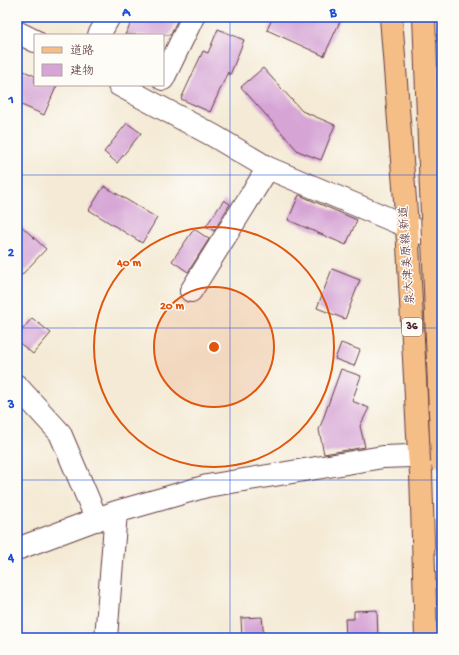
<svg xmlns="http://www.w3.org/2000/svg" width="459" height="655" font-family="'Gochi Hand','Klee One',sans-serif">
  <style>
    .building { fill: #d6a4d5 }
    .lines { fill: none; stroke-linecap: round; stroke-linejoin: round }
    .minor-casing { stroke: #643d44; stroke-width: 24 }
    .major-casing { stroke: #643d44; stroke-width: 24 }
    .minor { stroke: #fff; stroke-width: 22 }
    .major { stroke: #f5be86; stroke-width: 22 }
    .highway-bridge-casing { stroke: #643d44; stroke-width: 24; stroke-linecap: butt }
    .highway-bridge { stroke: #f5be86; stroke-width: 22 }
    .grid { fill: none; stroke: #1d4ed8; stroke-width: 1; stroke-opacity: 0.55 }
    .ring { fill: none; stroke: #e0560e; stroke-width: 2 }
    .labels { text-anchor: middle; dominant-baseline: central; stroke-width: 3; stroke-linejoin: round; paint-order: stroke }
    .shield { fill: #fdfcf7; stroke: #806168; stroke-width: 1 }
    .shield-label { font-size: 11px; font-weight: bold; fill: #4a1f2b }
    .street-label { font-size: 12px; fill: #4a1f2b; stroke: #fdfcf7 }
    .centre { fill: #e0560e; stroke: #fdfcf7; stroke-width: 2 }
    .ring-label { font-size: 12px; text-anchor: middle; font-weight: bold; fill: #e0560e; stroke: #fdfcf7; stroke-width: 3; stroke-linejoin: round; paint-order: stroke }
    .neatline { fill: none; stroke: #1d4ed8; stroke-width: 1.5 }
    .grid-label { font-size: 13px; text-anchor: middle; font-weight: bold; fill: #1d4ed8 }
  </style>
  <rect width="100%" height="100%" fill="#fdfcf7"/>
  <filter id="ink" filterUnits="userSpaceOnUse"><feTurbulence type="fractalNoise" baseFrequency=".025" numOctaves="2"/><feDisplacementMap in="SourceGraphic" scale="8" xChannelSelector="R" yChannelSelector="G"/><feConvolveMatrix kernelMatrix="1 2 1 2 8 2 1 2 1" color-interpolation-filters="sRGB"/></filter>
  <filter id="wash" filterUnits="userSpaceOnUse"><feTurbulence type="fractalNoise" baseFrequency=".012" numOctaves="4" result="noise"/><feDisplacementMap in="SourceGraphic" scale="16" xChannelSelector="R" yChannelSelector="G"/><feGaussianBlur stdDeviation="0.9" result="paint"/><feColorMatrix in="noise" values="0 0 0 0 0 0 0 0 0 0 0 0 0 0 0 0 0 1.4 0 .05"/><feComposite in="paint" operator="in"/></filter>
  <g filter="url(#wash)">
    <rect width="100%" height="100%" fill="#f4ead5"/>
    <g id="blocks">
      <path class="building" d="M134,17h45l-9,18h-45z
        M273,17h69l-18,39 -57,-26z
        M218,29l26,11 -14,35 -2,-3 -18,40 -29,-13 22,-48 5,2z
        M17,68l18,8v9h22l-13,30 -27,-12z
        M263,68l39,43 33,14 -14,35 -23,-9 -57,-64z
        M127,123l14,10 -24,30 -13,-11z
        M104,186l53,32 -15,25 -53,-33z
        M299,195l58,25 -11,25 -58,-25z
        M224,200l6,4 -16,27 -8,-5z
        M17,222l29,27 -29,31z
        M194,229l15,10 -21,33 -16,-11z
        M332,269l28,11 -15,39 -28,-11z
        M32,318l19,15 -18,21 -16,-13v-5z
        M341,343l19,7 -6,16 -19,-7z
        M341,369l20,7 -9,25 17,7 -9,18 5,21 -41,7 -5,-24z
        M377,610l1,28h-32l-1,-19h9v-8z
        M262,617l2,21h-22l-1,-20z"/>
    </g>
  </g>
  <g filter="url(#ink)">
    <use href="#blocks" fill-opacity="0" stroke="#643d44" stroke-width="1"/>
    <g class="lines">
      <defs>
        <path id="minor" d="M17,32l18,9
          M99,35l10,-18
          M163,79l30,-62
          M119,85l95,51 54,32 174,73
          M191,291l77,-123
          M17,386l43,47 37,87
          M17,549l99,-37 91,-26 176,-29 56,-2
          M106,638l10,-126"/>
        <path id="major" d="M391,17l16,209 12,228 2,19 5,165"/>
      </defs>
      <use href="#minor" class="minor-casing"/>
      <use href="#major" class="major-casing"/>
      <use href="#minor" class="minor"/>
      <use href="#major" class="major"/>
      <defs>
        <path id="highway-bridge" d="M424,17l18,445"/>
      </defs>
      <use href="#highway-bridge" class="highway-bridge-casing"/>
      <use href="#highway-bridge" class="highway-bridge"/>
    </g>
  </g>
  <path class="grid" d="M230,17v621M17,175h425M17,328h425M17,480h425"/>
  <circle cx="214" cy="347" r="60" fill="#e0560e" fill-opacity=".12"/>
  <g class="ring">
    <circle cx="214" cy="347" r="60"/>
    <circle cx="214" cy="347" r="120"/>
  </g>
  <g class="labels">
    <rect class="shield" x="402" y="318" width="20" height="18" rx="3"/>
    <g class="shield-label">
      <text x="412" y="327">36</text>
    </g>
    <g class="street-label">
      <text transform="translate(408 255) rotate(-94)">泉大津美原線 新道</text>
    </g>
  </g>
  <circle cx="214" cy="347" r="6" class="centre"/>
  <g class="ring-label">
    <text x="129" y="266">40 m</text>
    <text x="172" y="309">20 m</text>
  </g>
  <rect width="459" height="655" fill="none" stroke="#fdfcf7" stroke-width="44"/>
  <rect x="34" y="34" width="130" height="52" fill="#fdfcf7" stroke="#b5a4a5"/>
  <rect x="42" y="47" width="20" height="6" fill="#f5be86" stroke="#b5a4a5"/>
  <text x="70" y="54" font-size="12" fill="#4a1f2b">道路</text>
  <rect x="42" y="64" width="20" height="12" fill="#d6a4d5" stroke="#b5a4a5"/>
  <text x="70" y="74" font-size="12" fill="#4a1f2b">建物</text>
  <rect x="22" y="22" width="415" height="611" class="neatline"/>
  <g class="grid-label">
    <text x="126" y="16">A</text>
    <text x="333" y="16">B</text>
    <text x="11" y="103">1</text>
    <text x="11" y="256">2</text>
    <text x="11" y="408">3</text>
    <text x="11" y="561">4</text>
  </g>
</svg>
